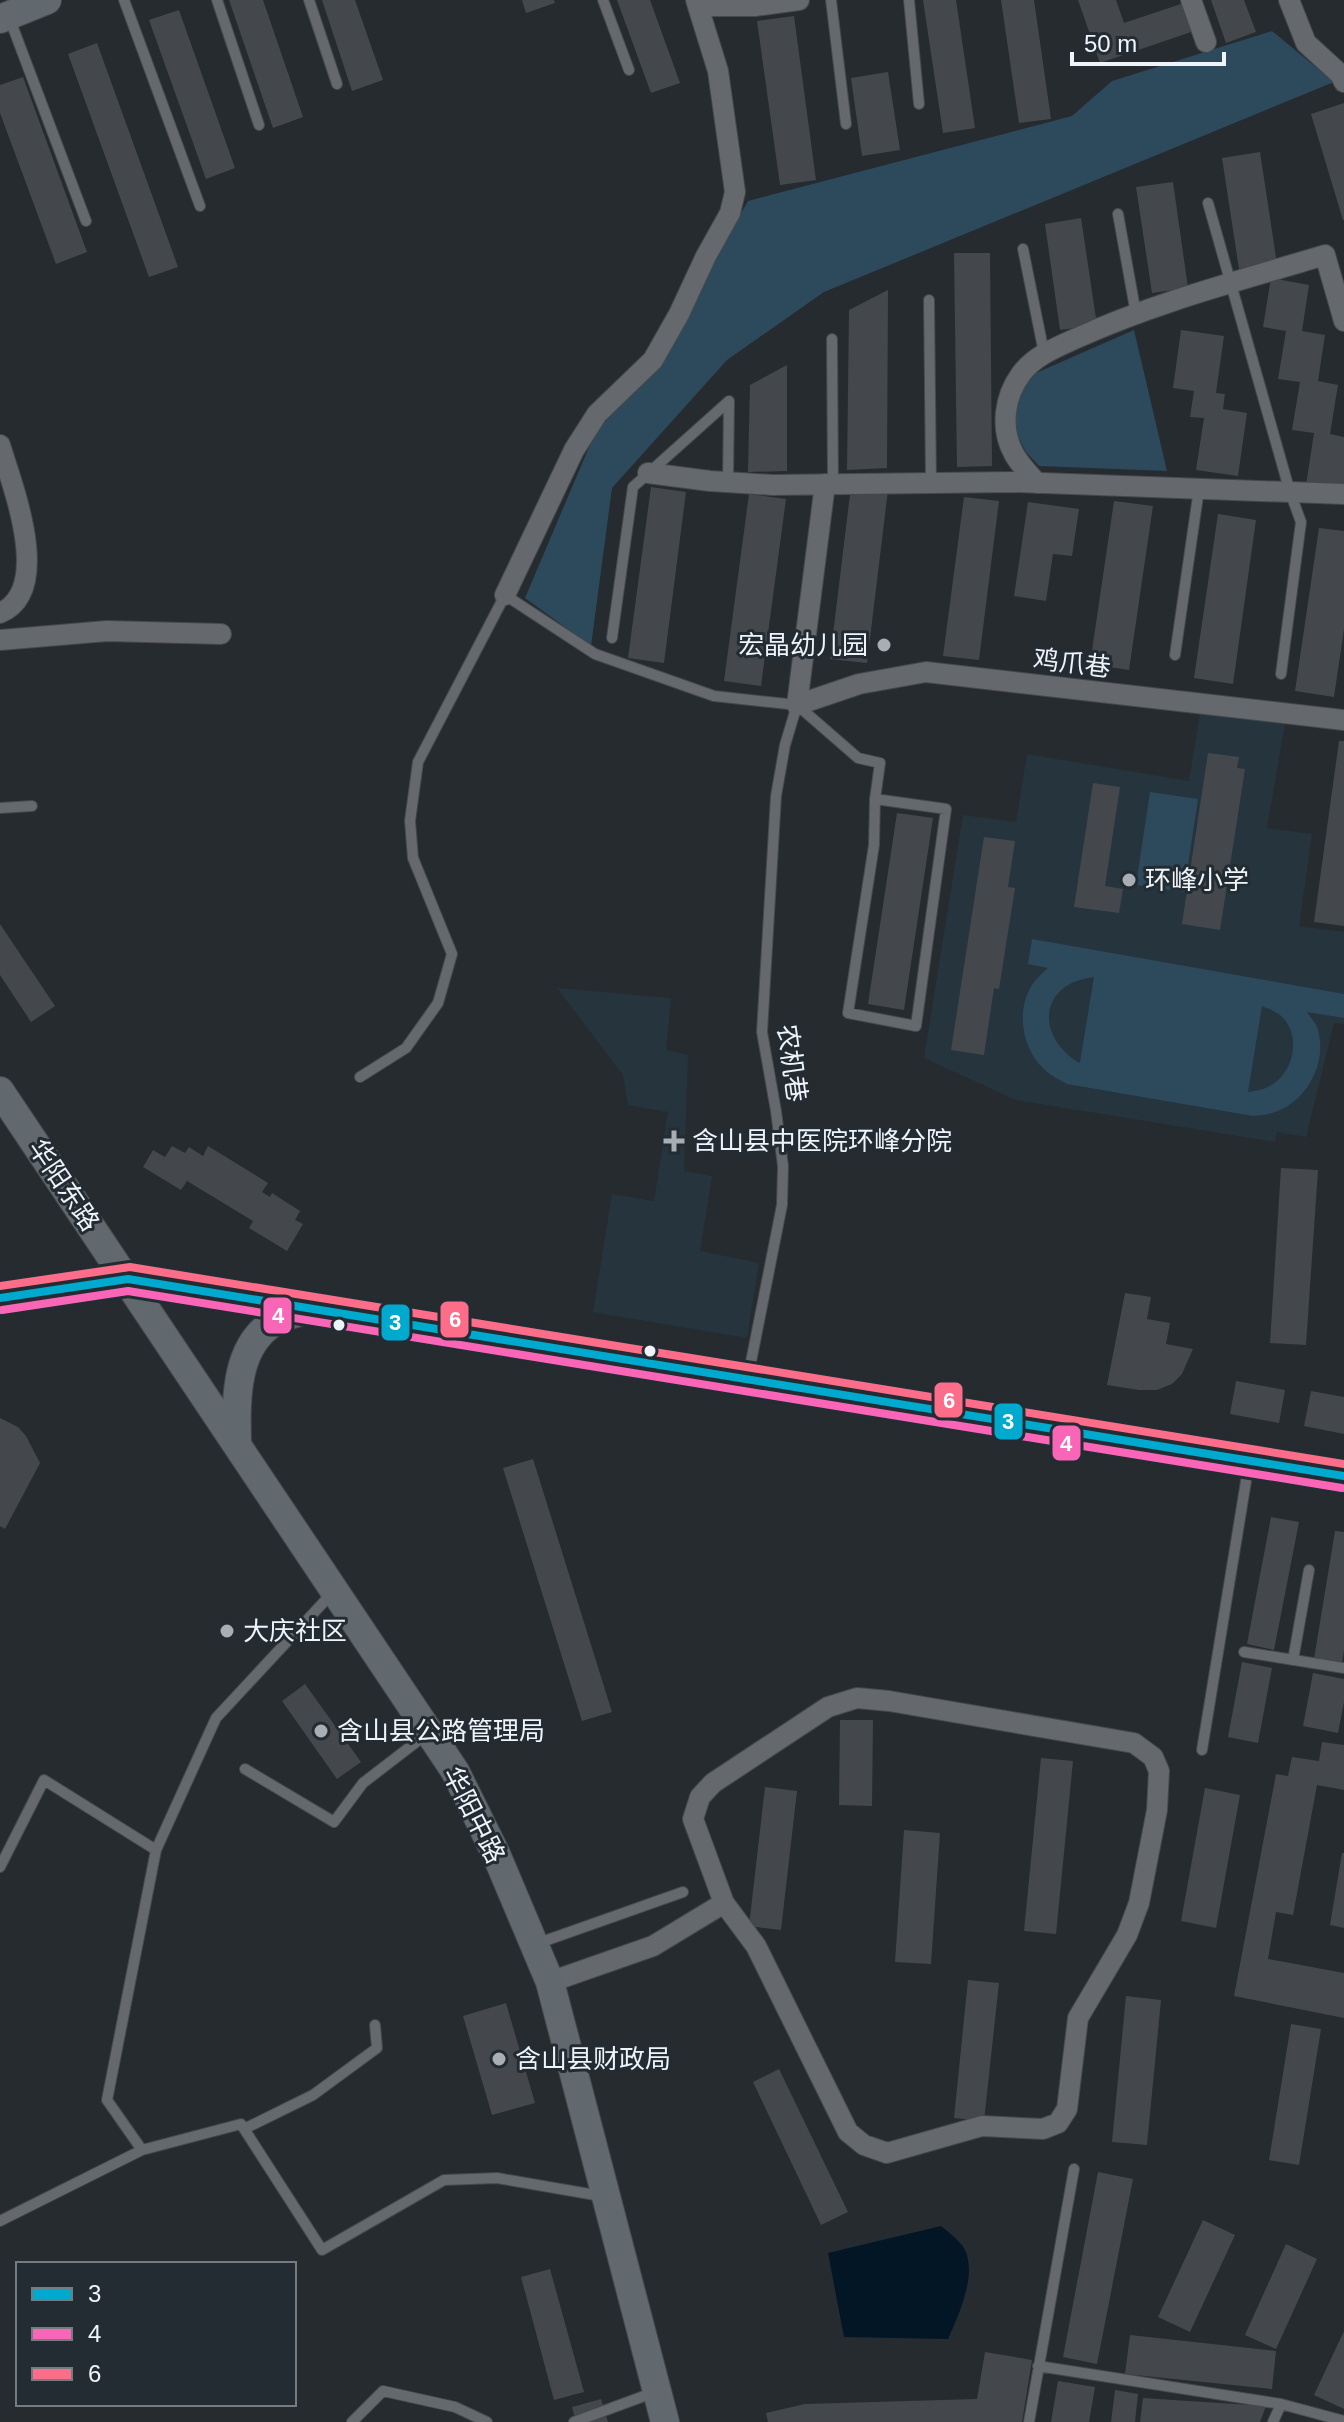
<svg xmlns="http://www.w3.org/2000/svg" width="1344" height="2422" font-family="Helvetica,'Noto Sans SC',sans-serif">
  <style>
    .built { fill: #26343e }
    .green { fill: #2d495c; fill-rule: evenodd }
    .water { fill: #031626 }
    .building { fill: #44484c }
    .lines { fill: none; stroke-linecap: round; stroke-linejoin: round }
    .lane-casing { stroke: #44494c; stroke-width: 12 }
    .street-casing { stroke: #44494c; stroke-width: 22 }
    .secondary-casing { stroke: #44494c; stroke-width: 30 }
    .lane { stroke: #65686c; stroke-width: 10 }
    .street { stroke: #65686c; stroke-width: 20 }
    .secondary { stroke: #62696e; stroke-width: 28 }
    .bus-1-casing { stroke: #232c33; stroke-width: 14 }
    .bus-2-casing { stroke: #232c33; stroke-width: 14 }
    .bus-3-casing { stroke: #232c33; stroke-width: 14 }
    .bus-1 { stroke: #00a9ce; stroke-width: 8 }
    .bus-2 { stroke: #fa66b7; stroke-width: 8 }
    .bus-3 { stroke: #fb6d88; stroke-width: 8 }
    .poi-dot { fill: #a8aeb3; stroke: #232c33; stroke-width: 3 }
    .bus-dot { fill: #eef4f9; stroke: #232c33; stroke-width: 3 }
    .labels { text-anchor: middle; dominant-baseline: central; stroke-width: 6; stroke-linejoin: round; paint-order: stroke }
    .poi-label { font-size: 26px; fill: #eef4f9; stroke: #232c33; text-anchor: start }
    .street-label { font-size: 26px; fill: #eef4f9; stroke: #232c33 }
    .line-badge { stroke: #232c33; stroke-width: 3 }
    .badge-label { font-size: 22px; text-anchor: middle; font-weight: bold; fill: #fff }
  </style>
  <rect width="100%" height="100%" fill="#262b30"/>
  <path class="built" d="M1201,708l84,15 -18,105 45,6 -13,92 45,6v92l-10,-1 -28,114 -29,-5 -2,10 -259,-42 -92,-42 39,-243 53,7 11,-68 162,27z
    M557,988l114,10 -5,52 22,5 -4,116 28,5 -12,75 59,12 -12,75 -154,-26 19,-118 42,7 14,-89 -40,-7 -5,-30z"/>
  <path class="green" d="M1272,31l62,51 -510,210 -97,68 -115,128 -21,158 -66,-48 70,-165 61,-68 92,-164 324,-85 40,-35z
    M1134,330l33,141 -128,-5 -13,-14 -10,-19v-21l6,-22 14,-17z
    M1150,792l48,7 -14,93 -48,-7z
    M1032,939l312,55v24l-37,-6c3,5 8,10 10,15 12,34 -10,76 -45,86 -6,2 -13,2 -19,3l-186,-32c-7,-4 -16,-8 -22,-14 -24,-21 -30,-62 -11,-88 4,-5 9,-10 14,-14l-20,-4zM1094,977l-14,85 -1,1c-45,-28 -39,-80 15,-86zM1262,1006c5,2 13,5 18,9 23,20 14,59 -12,72 -6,3 -14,4 -20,5z"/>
  <path class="water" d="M941,2226c7,6 18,14 23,22 14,26 -5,66 -16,91l-104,-2 -16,-84z"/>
  <path class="building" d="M229,0h34l40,117 -30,11z
    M322,0h33l28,80 -31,11z
    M522,0h32l1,3 -29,10z
    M617,0h33l30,83 -29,10z
    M923,0h33l19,128 -32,5z
    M1001,0h33l17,119 -32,4z
    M1078,0h38l8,23 60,-20 10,28 -94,32z
    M1211,0h33l12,32 -30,11z
    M179,10l56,158 -29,11 -57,-159z
    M794,16l22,164 -36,5 -23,-164z
    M97,43l81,224 -29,10 -81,-223z
    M888,72l12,78 -38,6 -11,-78z
    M23,77l64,175 -31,12 -56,-151v-28z
    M1344,103v117h-1l-32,-106z
    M1260,152l17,112 -38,5 -17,-111z
    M1173,182l15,106 -36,5 -16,-106z
    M1081,218l16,107 -37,5 -15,-106z
    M954,253h36l2,213 -35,1z
    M1271,278l38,7 -7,46 23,4 -7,46 20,4 -8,49 14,3v54l-38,-6 8,-52 -22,-3 8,-48 -22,-3 8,-48 -23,-4z
    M888,290l-1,178 -40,2 2,-160z
    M1181,330l43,6 -8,57 9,1 -2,15 24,4 -9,63 -42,-6 8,-52 -14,-1 4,-26 -21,-3z
    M787,365v106l-39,1 2,-87z
    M851,486l37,4 -21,173 -37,-4z
    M651,487l35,5 -22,171 -36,-5z
    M749,494l37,5 -25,187 -37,-5z
    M964,497l35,4 -20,159 -36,-4z
    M1114,501l39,5 -24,164 -39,-6z
    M1028,502l51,7 -7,47 -19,-2 -7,47 -32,-5z
    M1218,514l38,6 -23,164 -39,-6z
    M1319,528l25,3v98l-10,68 -39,-6z
    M1339,741h5v185l-30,-4z
    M1208,753l31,4 -2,11 8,1 -25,161 -38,-6z
    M1093,783l27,4 -15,99 18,3 -4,24 -45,-6z
    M897,813l36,5 -29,192 -36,-6z
    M984,837l31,4 -7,46 7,1 -16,101 -5,-1 -10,67 -33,-5z
    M0,924l55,82 -24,16 -31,-47z
    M172,1146l13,7 4,-6 14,9 5,-10 60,37 -6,9 8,5 2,-4 28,18 -5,9 8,4 -16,27 -38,-23 4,-7 -66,-40 -6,9 -38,-23 10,-17 12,7z
    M1281,1168l37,2 -12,175 -36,-2z
    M1125,1293l26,4 -4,22 23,4 -4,21 27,5 -11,25 -10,10 -15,6h-18l-32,-5z
    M1236,1381l49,9 -6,33 -49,-9z
    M1311,1391l33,6v37l-40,-8z
    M0,1418l18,9 8,9 14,27 -35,66 -5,-3z
    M533,1459l79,253 -30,9 -79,-253z
    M1271,1517l28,5 -25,128 -27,-6z
    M1335,1531l9,1v118l-2,13 -28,-4z
    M1242,1662l30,6 -14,75 -30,-6z
    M1313,1673l31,6v23l-6,31 -35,-7z
    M305,1684l56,78 -24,17 -55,-78z
    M840,1720h33l-1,86 -33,-1z
    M1322,1742l22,3v45l-27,-5 -24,130 -17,-3 -8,47 76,14v45l-110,-22 42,-222 12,2 4,-19 27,4z
    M1041,1758l32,3 -17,173 -32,-3z
    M765,1787l32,4 -16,139 -32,-4z
    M1205,1788l35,7 -24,133 -35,-7z
    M904,1830l36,3 -9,131 -36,-2z
    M1342,1853h2v75l-14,-3z
    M968,1980l31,3 -15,138 -30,-3z
    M1126,1996l35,4 -14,145 -35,-3z
    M506,2003l29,100 -43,12 -29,-99z
    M1291,2024l30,5 -22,136 -30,-5z
    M779,2069l69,143 -27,13 -68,-143z
    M1098,2172l35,7 -36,185 -34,-7z
    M1203,2220l32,15 -45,97 -32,-15z
    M1286,2244l31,15 -41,90 -31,-14z
    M550,2269l34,123 -30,8 -33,-123z
    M1344,2331v78l-30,-14z
    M1130,2335l146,16 -4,38 -147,-15z
    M985,2352l47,8 -10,62h-254l-2,-9 39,-9 172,-5z
    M1058,2381l37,6 -6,35h-38z
    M1115,2390l23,4 -3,28h-24z
    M1143,2398l123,8 -6,16h-120z
    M601,2399l7,23h-32l-4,-15z"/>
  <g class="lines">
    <defs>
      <path id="lane" d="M124,0l76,206
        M217,0l42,125
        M309,0l28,84
        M603,0l26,70
        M831,0l15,124
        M909,0l10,104
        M9,17l77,204
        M1208,203l82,289 11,30 -20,152
        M1118,214l18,100
        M1023,249l21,104
        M929,300l2,183
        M832,339l1,145
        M728,482l1,-81
        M612,638l21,-151 96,-86
        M1175,655l24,-166
        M0,808l32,-2
        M360,1077l46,-29 32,-45 14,-49 -39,-96 -3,-37 8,-59 87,-167 90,59 119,42 83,9 61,53 22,5 -5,36 -1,46 -26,168 68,13 30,-217 -71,-10
        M748,1377l34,-172 1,-39 -7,-55 -14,-79 14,-236 9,-51 12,-40
        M1244,1652l100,16
        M1293,1660l16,-90
        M1202,1750l47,-287
        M245,1769l89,53 29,-39 65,-50
        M0,1867l44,-87 112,70
        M536,1944l147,-52
        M244,2129l69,-34 64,-47 -2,-23
        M142,2150l-35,-50 49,-250 60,-132 118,-127
        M0,2221l142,-71 99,-26 81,126 122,-70 53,-2 104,18
        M1038,2366l243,38 63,17
        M352,2422l31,-31 72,16 32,15
        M574,2422l81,-30
        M1029,2422l45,-253
        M1273,2422l8,-18"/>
      <path id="street" d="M1191,0l15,42
        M1289,0l17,43 34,31 4,8
        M698,6h57l44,-6
        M0,445c12,40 54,145 0,168
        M648,473l62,8 63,4 240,-3 331,12
        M1037,483c-8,-9 -17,-18 -23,-29 -14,-25 -10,-57 7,-80 13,-18 36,-27 56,-36 79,-36 165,-58 248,-83l19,66
        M825,484l-28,221 62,-21 67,-12 418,48
        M505,595l69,-145 23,-36 56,-54 26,-46 27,-58 24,-43 5,-21 -17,-121 -22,-71
        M0,640l107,-9 114,3
        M857,1698l32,3 245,42 19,14 6,14 -2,39 -18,93 -12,32 -49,83 -11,91 -9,14 -15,6 -61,-3 -95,27 -23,-8 -16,-13 -92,-186 -32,-43 -31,-84 7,-22 13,-14 115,-76z
        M550,1982l103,-36 71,-43"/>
      <path id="secondary" d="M0,19l47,-19
        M0,1091l455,680 41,83 54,128 115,440
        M0,1298l128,-19 1216,197
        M237,1443c-1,-43 -3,-102 43,-124 9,-5 21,-7 30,-10"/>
    </defs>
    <use href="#lane" class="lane-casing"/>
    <use href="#street" class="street-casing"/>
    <use href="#secondary" class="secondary-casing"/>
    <use href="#lane" class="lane"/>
    <use href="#street" class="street"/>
    <use href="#secondary" class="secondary"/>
    <defs>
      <path id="bus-1" d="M0,1298l128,-19 1216,197"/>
      <path id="bus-2" d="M2,1310l126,-19 1214,197"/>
      <path id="bus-3" d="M0,1286l130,-19 1214,197"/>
    </defs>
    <use href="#bus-1" class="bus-1-casing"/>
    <use href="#bus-2" class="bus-2-casing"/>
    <use href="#bus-3" class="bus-3-casing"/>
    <use href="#bus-1" class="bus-1"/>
    <use href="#bus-2" class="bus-2"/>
    <use href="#bus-3" class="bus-3"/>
  </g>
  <g class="poi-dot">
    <circle cx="884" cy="645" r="8"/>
    <circle cx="1129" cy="880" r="8"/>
    <path d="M670 1129h8v8h8v8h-8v8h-8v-8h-8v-8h8z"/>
    <circle cx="227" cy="1631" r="8"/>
    <circle cx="321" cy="1731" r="8"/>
    <circle cx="499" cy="2059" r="8"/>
  </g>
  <g class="bus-dot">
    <circle cx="339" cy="1325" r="7"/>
    <circle cx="650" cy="1351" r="7"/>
  </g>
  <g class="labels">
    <g class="poi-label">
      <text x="868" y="645" text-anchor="end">宏晶幼儿园</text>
      <text x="1145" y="880">环峰小学</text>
      <text x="692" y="1141">含山县中医院环峰分院</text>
      <text x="243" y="1631">大庆社区</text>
      <text x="337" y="1731">含山县公路管理局</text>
      <text x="515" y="2059">含山县财政局</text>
    </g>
    <g class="street-label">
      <text transform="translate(1072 663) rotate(7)">鸡爪巷</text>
      <text transform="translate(792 1063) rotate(82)">农机巷</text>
      <text transform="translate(64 1185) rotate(56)">华阳东路</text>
      <text transform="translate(474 1815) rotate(63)">华阳中路</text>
    </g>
  </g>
  <g class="line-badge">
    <rect x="262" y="1296" width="31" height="39" rx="8" fill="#fa66b7"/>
    <rect x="439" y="1300" width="31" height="39" rx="8" fill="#fb6d88"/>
    <rect x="380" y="1303" width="31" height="39" rx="8" fill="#00a9ce"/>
    <rect x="933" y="1381" width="31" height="38" rx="8" fill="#fb6d88"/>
    <rect x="993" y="1402" width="31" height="39" rx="8" fill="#00a9ce"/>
    <rect x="1051" y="1424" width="31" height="38" rx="8" fill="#fa66b7"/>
  </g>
  <g class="badge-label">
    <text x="278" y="1323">4</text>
    <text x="455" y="1327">6</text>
    <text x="395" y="1330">3</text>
    <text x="949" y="1408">6</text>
    <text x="1008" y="1429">3</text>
    <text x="1066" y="1451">4</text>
  </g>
  <rect x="16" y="2262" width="280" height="144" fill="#232c33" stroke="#747c82" stroke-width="2"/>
  <rect x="32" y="2288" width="40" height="12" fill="#00a9ce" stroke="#747c82" stroke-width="2"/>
  <text x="88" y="2302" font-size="24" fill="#eef4f9">3</text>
  <rect x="32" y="2328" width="40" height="12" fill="#fa66b7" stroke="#747c82" stroke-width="2"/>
  <text x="88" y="2342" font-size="24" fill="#eef4f9">4</text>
  <rect x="32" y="2368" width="40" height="12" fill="#fb6d88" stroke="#747c82" stroke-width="2"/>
  <text x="88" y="2382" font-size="24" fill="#eef4f9">6</text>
  <path d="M1072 52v12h152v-12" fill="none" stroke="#eef4f9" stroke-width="4"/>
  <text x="1084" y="52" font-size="24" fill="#eef4f9" stroke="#232c33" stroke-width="6" paint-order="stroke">50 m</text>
</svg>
